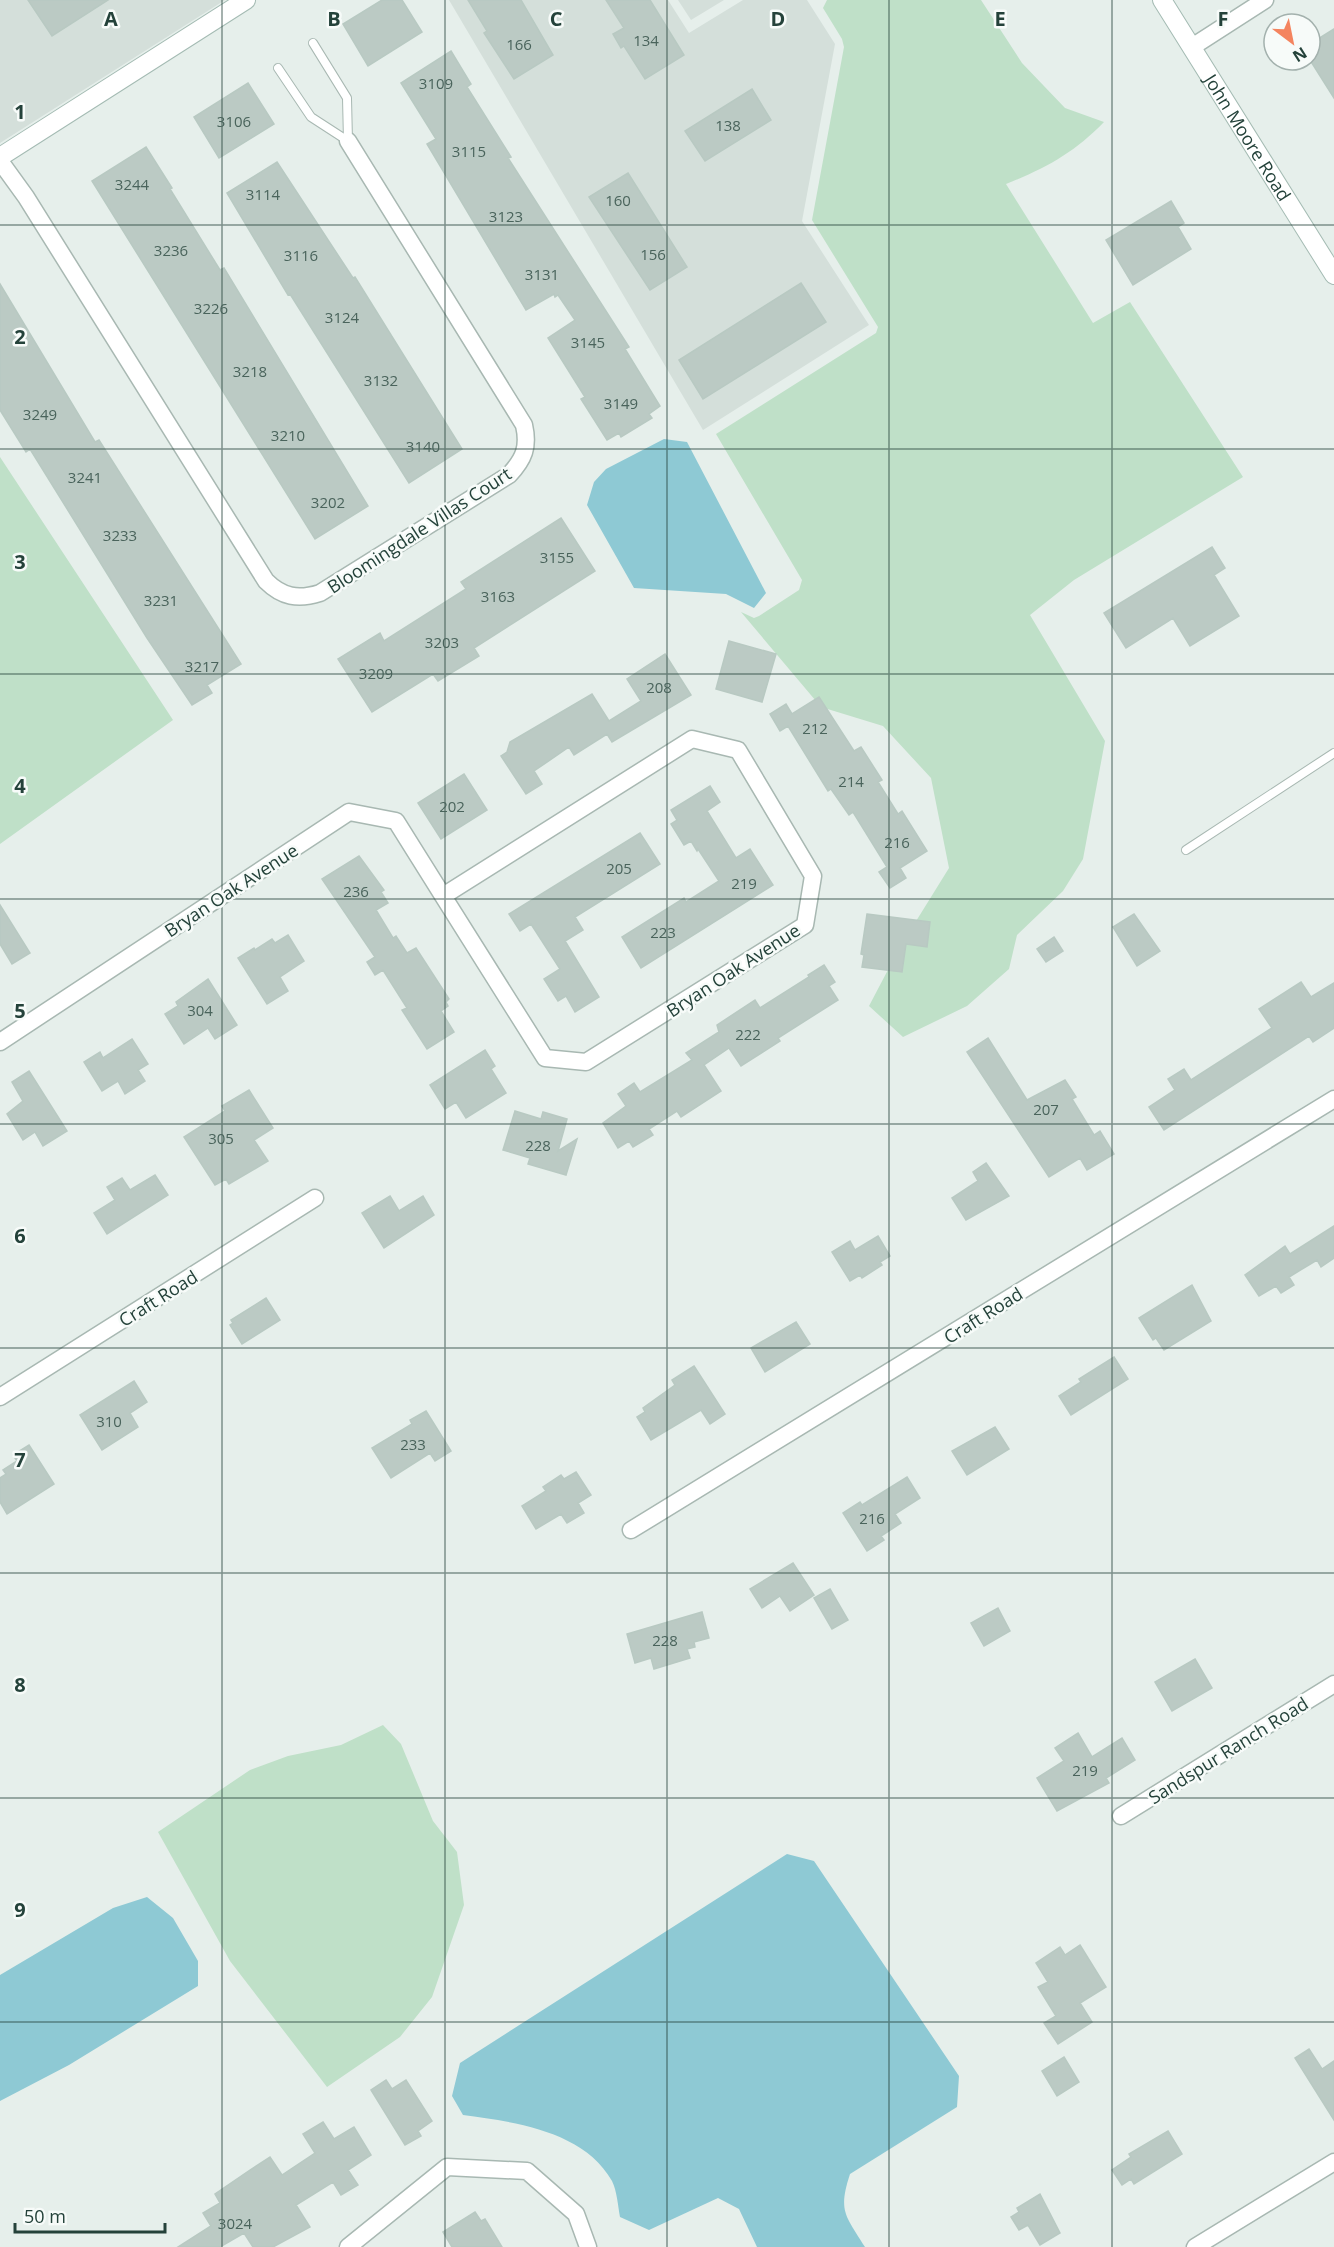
<svg xmlns="http://www.w3.org/2000/svg" width="1334" height="2247" font-family="'Open Sans',sans-serif">
  <style>
    .built { fill: #d4dfda }
    .green { fill: #bfe0c8 }
    .water { fill: #8ec9d4 }
    .building { fill: #bbcac4; stroke: #b8c9c2; stroke-width: 1.5 }
    .lines { fill: none; stroke-linecap: round; stroke-linejoin: round }
    .lane-casing { stroke: #a8b8b2; stroke-width: 10 }
    .street-casing { stroke: #a8b8b2; stroke-width: 19 }
    .secondary-casing { stroke: #a4bbb3; stroke-width: 20 }
    .lane { stroke: #fff; stroke-width: 8 }
    .street { stroke: #fff; stroke-width: 16 }
    .secondary { stroke: #fff; stroke-width: 18 }
    .grid { fill: none; stroke: #24423a; stroke-width: 1.5; stroke-opacity: 0.55 }
    .labels { text-anchor: middle; dominant-baseline: central; stroke-width: 5; stroke-linejoin: round; paint-order: stroke }
    .number-label { font-size: 15px; fill: #4a645c }
    .street-label { font-size: 18px; fill: #24423a; stroke: #f7fbf9 }
    .grid-label { font-size: 20px; text-anchor: middle; font-weight: bold; fill: #24423a; stroke: #f7fbf9; stroke-width: 5; stroke-linejoin: round; paint-order: stroke }
  </style>
  <rect width="100%" height="100%" fill="#e6efeb"/>
  <path class="built" d="M0,0h225l-225,143z
    M449,0h219l21,33 54,-33h64l28,44 -33,177 67,104 -166,105z
    M678,0h46l-33,20z"/>
  <path class="green" d="M827,0h154l41,63 43,45 39,14c-30,31 -58,46 -98,62l87,139 37,-21 113,175 -169,103 -44,35 75,126 -22,118 -20,32 -46,44 -8,34 -42,37 -64,31 -34,-31 31,-59 49,-79 -18,-90 -48,-52 -62,-19 -80,-95 13,6 5,-2 40,-26 3,-10 -86,-146 160,-101 2,-6 -66,-107 32,-173 -2,-8 -19,-31z
    M0,457l173,263 -173,124z
    M383,1725l18,19 32,77 24,31 7,53 -32,92 -32,40 -73,50 -97,-126 -72,-129 92,-62 38,-14 53,-11z"/>
  <path class="water" d="M664,439l23,3 79,151 -12,15 -28,-14 -92,-6 -47,-83 7,-23 12,-13z
    M787,1854l27,7 145,215 -2,31 -107,67c-12,37 -5,41 15,73h-108l-18,-38 -21,-11 -69,32 -29,-13c-2,-11 -3,-26 -8,-36 -28,-50 -97,-59 -149,-66l-11,-19 8,-33z
    M147,1897l26,21 25,43v25l-129,79 -69,36v-126l113,-67z"/>
  <path class="building" d="M28,0h80l-56,36z
    M382,0h20l20,32 -54,34 -25,-42z
    M468,0h53l32,55 -39,24 -30,-46 3,-2z
    M606,0h44l34,55 -39,24 -21,-33 -3,2 -8,-14 11,-6z
    M1334,29v69l-24,-38v-16z
    M451,51l20,33 -4,3 44,70 -3,1 121,189 -4,2 35,57 -11,8 3,4 -31,19 -2,-4 -12,7 -26,-41 4,-2 -37,-59 27,-18 -17,-25 -3,2 -1,-3 -28,16 -99,-166 9,-5 -35,-56z
    M248,83l26,41 -55,34 -25,-41z
    M752,89l19,31 -66,41 -20,-30z
    M146,147l26,41 -2,1 50,81 4,-2 144,238 -53,33 -223,-358z
    M277,162l76,116 2,-1 107,172 -53,34 -119,-189 -2,1 -61,-102z
    M628,173l59,94 -37,23 -61,-93z
    M1171,201l13,22 -6,4 13,22 -58,36 -27,-45z
    M801,283l25,39 -123,77 -24,-39z
    M0,284l95,158 4,-2 142,224 -34,21 5,8 -20,12 -45,-67 -117,-189 -4,3 -26,-42z
    M561,518l34,53 -121,77 5,8 -41,25 -5,-7 -61,38 -34,-53 42,-26 4,8 82,-52 -5,-7z
    M1212,547l13,21 -11,7 25,41 -49,30 -17,-28 -47,30 -22,-35z
    M729,641l47,13 -14,48 -46,-13z
    M665,654l26,41 -79,47 -5,-8 -33,21 -5,-8 -35,24 8,13 -16,10 -25,-38 6,-4 3,-10 82,-48 17,27 32,-20 -14,-22z
    M819,697l35,54 7,-4 21,33 -4,2 20,32 4,-3 25,40 -27,17 6,10 -16,10 -11,-16 8,-5 -34,-55 -4,3 -18,-26 -3,2 -40,-65 -8,5 -10,-17 16,-10 6,10z
    M464,774l23,36 -46,29 -23,-36z
    M710,786l10,16 -13,9 29,47 14,-9 23,36 -132,83 -19,-31 62,-39 2,4 33,-21 -21,-32 -1,2 -6,-10 -7,4 -13,-21 6,-4 -6,-10z
    M640,833l20,31 -85,53 8,13 -18,11 34,56 -24,15 -9,-16 -8,5 -14,-22 16,-10 -29,-45 -11,7 -11,-17z
    M359,856l25,34 -3,2 7,11 -12,7 17,28 3,-2 11,17 9,-5 33,51 -3,3 2,4 -7,5 13,21 -27,17 -25,-39 5,-2 -24,-38 -8,5 -8,-13 8,-5 -53,-78z
    M0,905l30,48 -18,11 -12,-20z
    M867,914l63,8 -3,25 -21,-3 -4,28 -40,-5 2,-12 -3,-1z
    M1134,914l26,37 -23,15 -24,-39z
    M288,935l16,26 -24,16 8,14 -21,13 -29,-46 16,-10 1,2 17,-11 3,4z
    M1054,937l9,14 -17,11 -9,-13z
    M824,965l11,17 -6,4 9,14 -60,38 2,3 -39,25 -12,-18 -25,17 17,26 -40,26 -4,-6 -28,18 4,6 -20,12 -4,-6 -11,7 -15,-25 23,-17 -8,-12 16,-11 6,9 52,-32 -6,-7 33,-21 -2,-7 38,-25 5,8 49,-31 -1,-2z
    M208,979l29,46 -22,14 -7,-11 -24,16 -19,-30 13,-8 -2,-4z
    M1301,982l10,15 23,-14v45l-21,14 -4,-6 -145,94 -15,-23 26,-17 -7,-11 16,-10 7,11 81,-52 -13,-19z
    M988,1038l39,62 38,-20 11,17 -4,2 22,36 6,-4 14,23 -27,16 -7,-12 -31,19 -82,-125z
    M132,1039l16,25 -10,6 7,11 -20,13 -7,-13 -16,10 -18,-29 16,-10 3,6z
    M485,1050l10,16 -4,3 15,24 -40,25 -10,-16 -11,7 -15,-24z
    M29,1071l38,60 -24,15 -8,-14 -12,8 -16,-26 16,-13 -11,-19z
    M249,1090l24,38 -19,12 14,21 -39,23 -3,-5 -11,6 -31,-48 41,-26 -3,-5z
    M515,1111l26,8 2,-7 24,7 -9,32 19,-12 -11,36 -38,-11 2,-6 -27,-8z
    M986,1163l23,33 -43,24 -14,-22 26,-17 -5,-9z
    M155,1175l13,20 -61,39 -13,-21 21,-13 -8,-13 15,-9 8,12z
    M390,1196l9,15 24,-15 11,19 -50,33 -22,-35z
    M1334,1226v32l-13,9 -4,-7 -28,17 5,8 -13,8 -5,-7 -17,10 -14,-21 40,-29 5,8z
    M878,1236l12,20 -10,6 2,3 -20,13 -2,-3 -10,6 -18,-29 18,-11 5,9z
    M1192,1285l19,36 -47,29 -8,-12 -3,2 -14,-22z
    M266,1298l14,22 -38,24 -12,-19 3,-2 -2,-3z
    M796,1322l14,22 -45,28 -14,-24z
    M1114,1357l14,22 -57,36 -12,-19 22,-14 -2,-3z
    M694,1366l31,48 -15,10 -9,-14 -50,30 -14,-23 8,-5 -2,-4 32,-23 -3,-5z
    M134,1381l13,21 -17,11 8,14 -36,23 -22,-35z
    M426,1411l25,40 -16,10 -5,-8 -39,25 -19,-30 40,-24 -2,-4z
    M995,1427l14,22 -42,26 -15,-24z
    M29,1445l25,39 -47,30 -7,-12v-24l6,-4 -3,-4 14,-9 -4,-6z
    M576,1472l15,23 -13,8 6,10 -17,10 -6,-9 -25,15 -14,-23 24,-15 -3,-4 18,-12 3,4z
    M907,1477l13,21 -25,16 6,9 -20,13 3,4 -17,11 -24,-38 17,-11 2,3z
    M793,1563l21,32 -24,16 -10,-15 -18,12 -12,-19z
    M830,1589l18,31 -16,9 -18,-31z
    M998,1608l12,23 -26,15 -13,-23z
    M702,1612l7,26 -15,4 1,5 -8,2 3,9 -36,11 -3,-11 -16,5 -8,-29z
    M1195,1659l17,29 -40,23 -17,-29z
    M1078,1733l14,24 30,-19 13,22 -29,18 3,5 -52,28 -20,-33 27,-17 -9,-13z
    M1080,1945l26,42 -26,16 12,19 -34,22 -14,-21 12,-7 -18,-29 10,-5 -12,-19 24,-16 5,8z
    M1309,2049l13,20 12,-8v59l-39,-62z
    M1064,2057l15,25 -22,14 -15,-25z
    M386,2080l6,9 14,-9 26,41 -14,10 3,5 -16,9 -34,-55z
    M323,2122l11,17 20,-12 17,28 -23,15 10,15 -17,10 -8,-13 -37,23 14,22 -37,20h-20l-9,-14 -24,14h-42l33,-21 -8,-13 17,-10 -5,-9 35,-24 20,-13 12,18 33,-22 -12,-19z
    M1168,2131l14,23 -48,30 -3,-5 -9,6 -10,-15 19,-13 -2,-3z
    M1040,2194l20,39 -20,12 -12,-20 -9,5 -8,-13 8,-5 -2,-4z
    M475,2212l6,9 4,-2 17,28h-50l-9,-15z"/>
  <g class="lines">
    <defs>
      <path id="lane" d="M313,43l34,55 1,43
        M278,68l33,49 37,24
        M1186,850l148,-97"/>
      <path id="street" d="M1192,47l73,-47
        M0,161l26,36 240,384c16,16 32,19 54,12l189,-118c15,-16 20,-28 15,-50l-176,-284
        M692,739l46,11 75,126 -8,49 -219,137 -41,-4 -102,-162z
        M0,1042l349,-230 47,9 47,75
        M0,1397l315,-199
        M631,1530l703,-431
        M1121,1816l213,-132
        M348,2247l99,-80 80,4 49,43 12,33
        M1195,2247l139,-85"/>
      <g id="secondary">
        <path id="s1" d="M1162,0l172,275"/>
        <path d="M0,157l246,-157"/>
      </g>
    </defs>
    <use href="#lane" class="lane-casing"/>
    <use href="#street" class="street-casing"/>
    <use href="#secondary" class="secondary-casing"/>
    <use href="#lane" class="lane"/>
    <use href="#street" class="street"/>
    <use href="#secondary" class="secondary"/>
  </g>
  <path class="grid" d="M222,0v2247M445,0v2247M667,0v2247M889,0v2247M1112,0v2247M0,225h1334M0,449h1334M0,674h1334M0,899h1334M0,1124h1334M0,1348h1334M0,1573h1334M0,1798h1334M0,2022h1334"/>
  <g class="labels">
    <g class="number-label">
      <text x="646" y="40">134</text>
      <text x="519" y="44">166</text>
      <text x="436" y="83">3109</text>
      <text x="234" y="121">3106</text>
      <text x="728" y="125">138</text>
      <text x="469" y="151">3115</text>
      <text x="132" y="184">3244</text>
      <text x="263" y="194">3114</text>
      <text x="618" y="200">160</text>
      <text x="506" y="216">3123</text>
      <text x="171" y="250">3236</text>
      <text x="653" y="254">156</text>
      <text x="301" y="255">3116</text>
      <text x="542" y="274">3131</text>
      <text x="211" y="308">3226</text>
      <text x="342" y="317">3124</text>
      <text x="588" y="342">3145</text>
      <text x="250" y="371">3218</text>
      <text x="381" y="380">3132</text>
      <text x="621" y="403">3149</text>
      <text x="40" y="414">3249</text>
      <text x="288" y="435">3210</text>
      <text x="423" y="446">3140</text>
      <text x="85" y="477">3241</text>
      <text x="328" y="502">3202</text>
      <text x="120" y="535">3233</text>
      <text x="557" y="557">3155</text>
      <text x="498" y="596">3163</text>
      <text x="161" y="600">3231</text>
      <text x="442" y="642">3203</text>
      <text x="202" y="666">3217</text>
      <text x="376" y="673">3209</text>
      <text x="659" y="687">208</text>
      <text x="815" y="728">212</text>
      <text x="851" y="781">214</text>
      <text x="452" y="806">202</text>
      <text x="897" y="842">216</text>
      <text x="619" y="868">205</text>
      <text x="744" y="883">219</text>
      <text x="356" y="891">236</text>
      <text x="663" y="932">223</text>
      <text x="200" y="1010">304</text>
      <text x="748" y="1034">222</text>
      <text x="1046" y="1109">207</text>
      <text x="221" y="1138">305</text>
      <text x="538" y="1145">228</text>
      <text x="109" y="1421">310</text>
      <text x="413" y="1444">233</text>
      <text x="872" y="1518">216</text>
      <text x="665" y="1640">228</text>
      <text x="1085" y="1770">219</text>
      <text x="235" y="2223">3024</text>
    </g>
    <g class="street-label">
      <text stroke="none"><textPath href="#s1" startOffset="162">John Moore Road</textPath></text>
      <text transform="translate(419 530) rotate(-33)">Bloomingdale Villas Court</text>
      <text transform="translate(231 890) rotate(-33)">Bryan Oak Avenue</text>
      <text transform="translate(733 970) rotate(-33)">Bryan Oak Avenue</text>
      <text transform="translate(158 1298) rotate(-32)">Craft Road</text>
      <text transform="translate(983 1315) rotate(-32)">Craft Road</text>
      <text transform="translate(1228 1750) rotate(-32)">Sandspur Ranch Road</text>
    </g>
  </g>
  <g class="grid-label">
    <text x="111" y="26">A</text>
    <text x="334" y="26">B</text>
    <text x="556" y="26">C</text>
    <text x="778" y="26">D</text>
    <text x="1000" y="26">E</text>
    <text x="1223" y="26">F</text>
    <text x="20" y="119">1</text>
    <text x="20" y="344">2</text>
    <text x="20" y="569">3</text>
    <text x="20" y="793">4</text>
    <text x="20" y="1018">5</text>
    <text x="20" y="1243">6</text>
    <text x="20" y="1467">7</text>
    <text x="20" y="1692">8</text>
    <text x="20" y="1917">9</text>
  </g>
  <g transform="translate(1292 42) rotate(148)"><circle r="28" fill="#f7fbf9" stroke="#a3b1ad" stroke-width="1.5"/>
  <path d="M0-4.5L10 22L0 15L-10 22Z" fill="#f4845f"/>
  <text y="-9" font-size="16" font-weight="bold" text-anchor="middle" fill="#24423a">N</text>
  </g>
  <path d="M15 2223v9h150v-9" fill="none" stroke="#24423a" stroke-width="3"/>
  <text x="24" y="2223" font-size="18" fill="#24423a" stroke="#f7fbf9" stroke-width="4.5" paint-order="stroke">50 m</text>
</svg>
